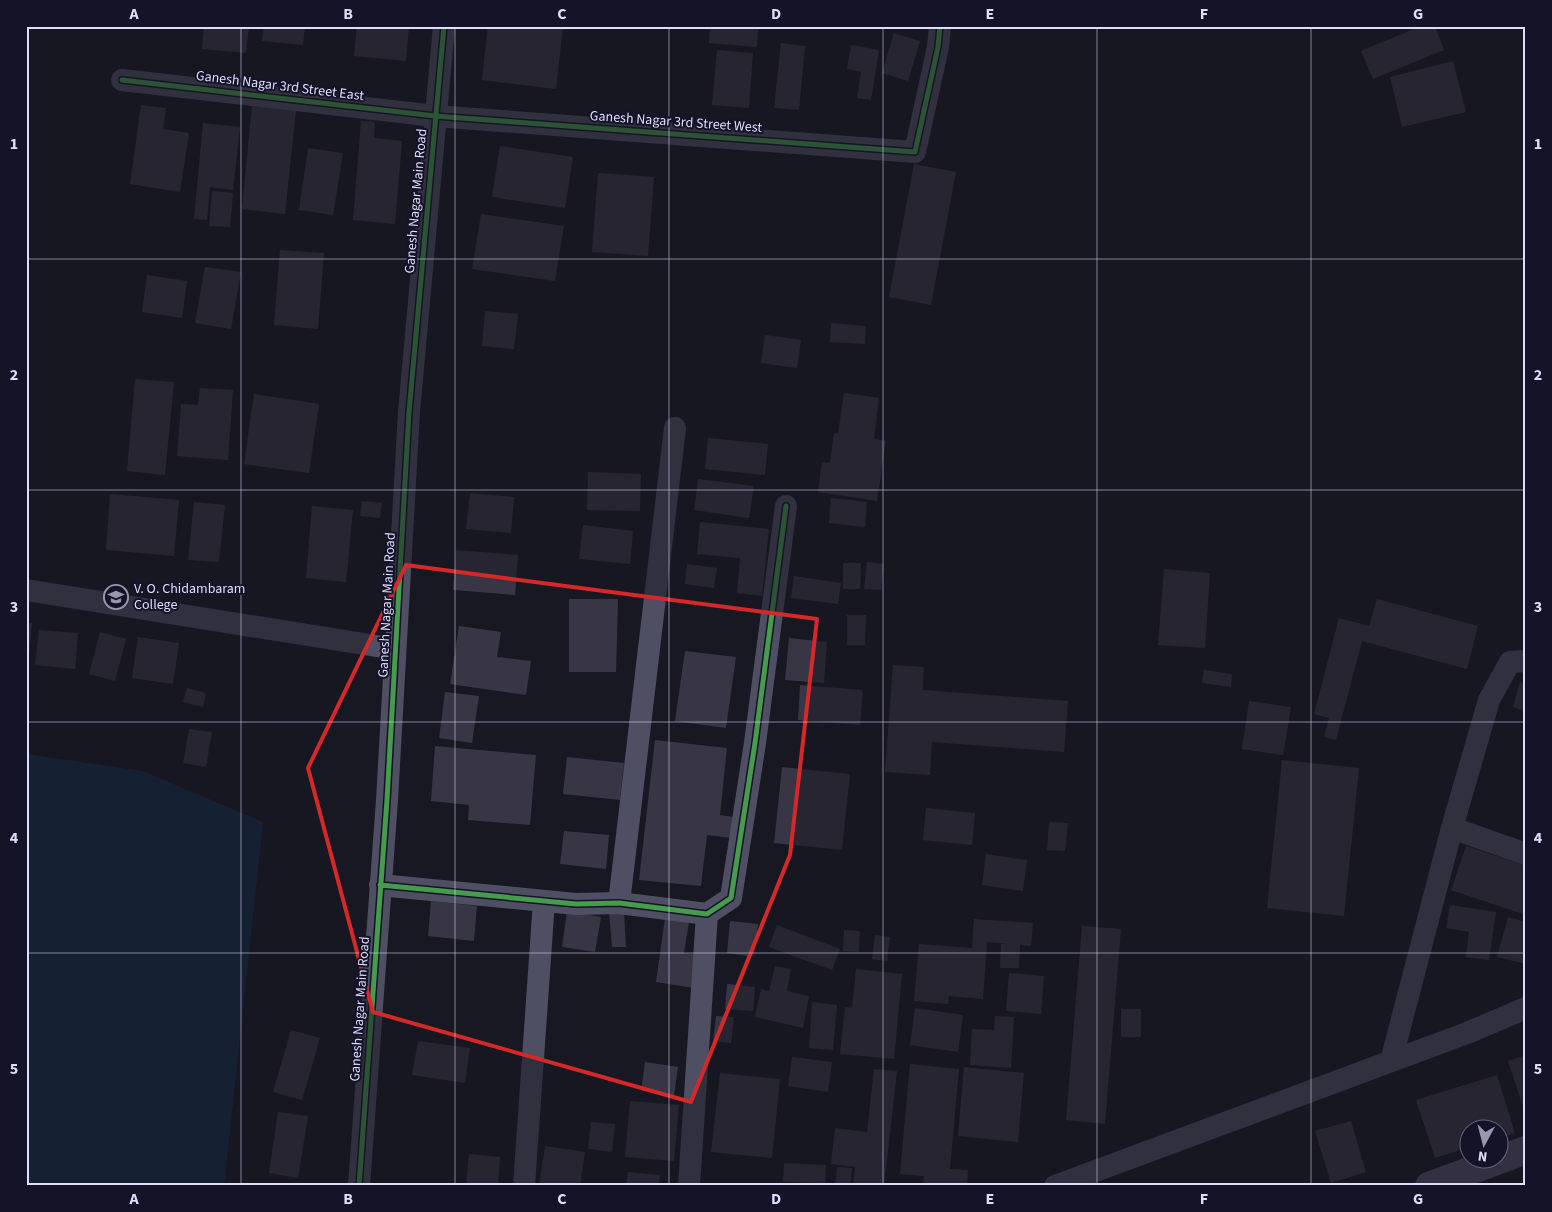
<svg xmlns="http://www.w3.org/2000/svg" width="1552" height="1212" font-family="'Source Sans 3',sans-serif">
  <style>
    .water { fill: #142c48 }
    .building { fill: #383644 }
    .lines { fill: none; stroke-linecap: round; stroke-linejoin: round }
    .street { stroke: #4e4f63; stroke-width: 22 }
    .primary { stroke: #554f67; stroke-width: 28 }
    .cycleway-casing { stroke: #141328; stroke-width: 8 }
    .cycleway { stroke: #469c4c; stroke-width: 5 }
    .marked { fill: none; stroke: #d62828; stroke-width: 4; stroke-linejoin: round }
    .grid { fill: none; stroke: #deddfc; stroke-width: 1; stroke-opacity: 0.55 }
    .labels { text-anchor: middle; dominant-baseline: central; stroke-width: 4; stroke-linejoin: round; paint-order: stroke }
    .street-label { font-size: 14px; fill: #deddfc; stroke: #141328 }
    .poi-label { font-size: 14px; fill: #deddfc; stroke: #141328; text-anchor: start }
    .neatline { fill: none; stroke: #deddfc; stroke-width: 2 }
    .grid-label { font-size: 16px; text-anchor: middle; font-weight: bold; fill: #deddfc }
  </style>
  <rect width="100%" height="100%" fill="#181823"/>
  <path class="water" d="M26,754l116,17 121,51 -39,364h-198z"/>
  <path class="building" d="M204,26h45l-3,27 -44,-4z
    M264,26h41l-2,19 -41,-4z
    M357,26h52l-3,35 -52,-5z
    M488,26h75l-7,63 -74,-9z
    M710,26h48l-1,21 -48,-4z
    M1421,26h14l9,24 -71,29 -12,-28z
    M894,33l26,8 -12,40 -26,-8z
    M781,43l24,3 -6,64 -25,-2z
    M851,45l28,5 -8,50 -14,-2 4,-26 -14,-3z
    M717,50l36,3 -4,55 -37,-3z
    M1453,61l13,51 -64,15 -12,-50z
    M141,105l25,3 -3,21 26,4 -9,59 -50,-8z
    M252,106l44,4 -11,104 -43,-5z
    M361,121l14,1 -1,16 28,3 -7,83 -42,-4z
    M203,123l37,4 -7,63 -23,-3 -3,33 -13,-1z
    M500,146l73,11 -8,51 -73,-11z
    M308,148l35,5 -10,62 -34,-5z
    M914,164l42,8 -25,133 -42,-8z
    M598,173l56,4 -6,79 -56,-4z
    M212,191l21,2 -3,34 -21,-1z
    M481,214l83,12 -9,55 -83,-12z
    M280,250l44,3 -6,76 -44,-4z
    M205,267l36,5 -10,57 -36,-6z
    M147,275l40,6 -5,37 -40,-6z
    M485,311l33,3 -4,35 -32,-3z
    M831,323l35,3 -1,18 -35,-2z
    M765,335l36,5 -4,28 -36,-5z
    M135,379l39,3 -9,93 -38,-4z
    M200,388l33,2 -5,70 -51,-4 4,-52 17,1z
    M844,393l35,5 -5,41 12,2 -9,60 -59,-9 4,-30 8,1 4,-30 4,1z
    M254,394l65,10 -10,69 -65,-9z
    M708,438l60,6 -3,31 -60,-6z
    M588,472l53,2 -1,37 -53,-1z
    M698,479l56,7 -5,32 -55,-8z
    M470,493l44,4 -3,36 -45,-4z
    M110,494l69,6 -5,56 -68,-6z
    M831,498l36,4 -2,25 -36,-4z
    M362,501l20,2 -2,15 -20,-2z
    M194,502l31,3 -6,57 -31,-2z
    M312,506l41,4 -7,72 -40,-4z
    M700,522l69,7 -7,67 -25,-3 3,-35 -43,-4z
    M583,525l50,6 -3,33 -51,-5z
    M456,550l62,5 -3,40 -62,-5z
    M867,562l17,2 -3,26 -17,-1z
    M843,563h18l-1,26h-17z
    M687,564l30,4 -3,20 -29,-4z
    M1164,569l46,4 -5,75 -47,-3z
    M794,576l47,7 -3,21 -47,-6z
    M569,599h49l-2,73h-47z
    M1377,599l101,27 -11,43 -105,-28 -26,99 -12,-3 5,-19 -15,-4 25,-96 30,8z
    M847,615h19l-1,30h-18z
    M26,623h6l-4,42h-2z
    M459,626l42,6 -4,25 34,4 -5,34 -76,-11z
    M39,630l39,3 -3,36 -40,-4z
    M100,632l26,7 -11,42 -26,-7z
    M138,637l41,6 -6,41 -41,-6z
    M789,638l38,4 -3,41 -39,-3z
    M685,651l51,6 -10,71 -51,-7z
    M893,665l31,2 -1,23 145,11 -4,51 -132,-10 -2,33 -45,-3z
    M1204,670l28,4 -1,13 -29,-4z
    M1520,682l6,2v27l-13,-4z
    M800,685l63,5 -3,35 -62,-5z
    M187,688l19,5 -3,14 -20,-5z
    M445,692l34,4 -7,47 -33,-5z
    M1249,701l42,6 -8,48 -41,-6z
    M189,729l23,3 -6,35 -23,-4z
    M655,740l72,8 -7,67 14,2 -2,21 -25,-3 -6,51 -62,-6z
    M435,746l101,9 -6,70 -62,-5 1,-15 -38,-4z
    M567,757l57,6 -4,37 -57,-6z
    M1282,760l77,8 -15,148 -77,-8z
    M782,767l68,7 -8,76 -68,-7z
    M926,808l49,5 -3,32 -49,-5z
    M1049,822l19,1 -3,28 -18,-1z
    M564,831l45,4 -3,34 -46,-5z
    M1466,846l58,19 -1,4 3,1v45l-75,-25z
    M986,854l41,6 -4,31 -41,-6z
    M431,901l46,5 -3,35 -46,-5z
    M1450,905l46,7 -7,48 -23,-3 3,-25 -23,-4z
    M567,911l34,6 -6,35 -33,-5z
    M624,911l2,36h-14l-3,-35z
    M1508,917l18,5v42l-29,-7z
    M665,918l24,4 -5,31 15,2 -5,33 -38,-6z
    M974,919l59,4 -2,23 -11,-1 -1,23h-19l1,-24h10l-24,-2 -4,57 -34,-3 -1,8 -34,-3 5,-57 53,4z
    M730,921l28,3 -4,33 -27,-4z
    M777,925l63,24 -8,21 -63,-23z
    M1082,926l39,3 -16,195 -39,-4z
    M844,930l16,1 -1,21 -16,-1z
    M875,935l15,2 -3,24 -15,-2z
    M775,966l16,3 -4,22 22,5 -6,32 -48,-11 6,-28 8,2z
    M856,969l46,5 -8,85 -54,-5 5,-47 7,1z
    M1009,973l35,3 -3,38 -35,-3z
    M727,984l28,3 -2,24 -28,-2z
    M812,1002l25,3 -4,45 -24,-2z
    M915,1008l48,7 -5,37 -48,-7z
    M1121,1009h20v28h-20z
    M716,1016l18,1 -3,26 -18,-2z
    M995,1016l19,1 -3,51 -41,-3 2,-36 22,1z
    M291,1030l29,8 -18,62 -29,-8z
    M418,1041l52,7 -5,35 -53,-8z
    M1526,1055v57h-1l-17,-51z
    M792,1057l40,5 -4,30 -40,-6z
    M645,1062l33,5 -4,29 -33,-5z
    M910,1064l49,5 -9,100 18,1 -1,16h-44l1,-10 -24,-2z
    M964,1067l60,6 -6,69 -60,-6z
    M874,1069l23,2 -13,115h-31l2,-19 -24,-3 4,-36 32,4z
    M720,1073l60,6 -8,79 -61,-6z
    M1497,1075l18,58 -15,5v-8h-30v17l-35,11 -19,-58z
    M630,1101l49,4 -5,56 -49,-4z
    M278,1112l30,4 -10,62 -29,-5z
    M1351,1121l15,51 -35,11 -16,-52z
    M591,1122l24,2 -3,28 -24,-3z
    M545,1146l40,6 -5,34h-41z
    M469,1154l31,3 -2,29h-32z
    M784,1163l42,2 -1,18 -42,-1z
    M837,1167l15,1 -2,18h-15z
    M628,1172l32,3 -1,11h-33z"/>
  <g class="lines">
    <path class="street" d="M122,80l313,36 480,36 23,-105 2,-21
      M26,590l369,59
      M1526,661l-16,1 -21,38 -37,128 74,26
      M380,885l196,19 43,-1 88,11 24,-16 24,-155 31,-237
      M619,903l56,-475
      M1391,1061l61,-233
      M359,1186l28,-386 22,-388 35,-386
      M524,1186l20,-285
      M689,1186l18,-272
      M1055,1186l412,-153 59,-25"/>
    <path class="primary" d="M1429,1186l97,-36"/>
    <defs>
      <path id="cycleway" d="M122,80l313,36 480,36 23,-105 2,-21
        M380,885l196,19 43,-1 88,11 24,-16 24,-155 31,-237
        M359,1186l28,-386 22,-388 35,-386"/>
    </defs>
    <use href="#cycleway" class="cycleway-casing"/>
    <use href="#cycleway" class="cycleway"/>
  </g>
  <path d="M0 0H1552V1212H0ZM406,565l411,54 -27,236 -99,247 -318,-90 -65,-244z" fill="#181823" fill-opacity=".55" fill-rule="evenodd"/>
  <path class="marked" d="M406,565l411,54 -27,236 -99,247 -318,-90 -65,-244z"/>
  <path class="grid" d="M241,26v1160M455,26v1160M669,26v1160M883,26v1160M1097,26v1160M1311,26v1160M26,259h1500M26,490h1500M26,722h1500M26,953h1500"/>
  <defs>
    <symbol id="university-ring" viewBox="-11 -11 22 22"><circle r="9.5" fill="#141328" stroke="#9998b0" stroke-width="1.5"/><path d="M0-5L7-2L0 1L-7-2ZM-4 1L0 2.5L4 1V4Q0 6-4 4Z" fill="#9998b0"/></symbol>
  </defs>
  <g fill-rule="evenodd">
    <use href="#university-ring" x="102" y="583" width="28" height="28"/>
  </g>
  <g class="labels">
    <g class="street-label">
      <text transform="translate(280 86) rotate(7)">Ganesh Nagar 3rd Street East</text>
      <text transform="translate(676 122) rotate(4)">Ganesh Nagar 3rd Street West</text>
      <text transform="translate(416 201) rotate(-85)">Ganesh Nagar Main Road</text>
      <text transform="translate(387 605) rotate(-87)">Ganesh Nagar Main Road</text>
      <text transform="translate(360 1009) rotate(-86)">Ganesh Nagar Main Road</text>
    </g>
    <g class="poi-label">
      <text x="134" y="589">V. O. Chidambaram<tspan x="134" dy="16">College</tspan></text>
    </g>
  </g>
  <rect width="1552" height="1212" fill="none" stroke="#141328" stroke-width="55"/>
  <g transform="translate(1484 1144) rotate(187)"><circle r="24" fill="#141328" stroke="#65647d"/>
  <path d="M0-4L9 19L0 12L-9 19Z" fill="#9998b0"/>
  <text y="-8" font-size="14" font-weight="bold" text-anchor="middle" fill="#deddfc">N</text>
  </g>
  <rect x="28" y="28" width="1496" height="1156" class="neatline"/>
  <g class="grid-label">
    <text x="134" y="19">A</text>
    <text x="348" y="19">B</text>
    <text x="562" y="19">C</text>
    <text x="776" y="19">D</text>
    <text x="990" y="19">E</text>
    <text x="1204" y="19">F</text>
    <text x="1418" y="19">G</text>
    <text x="14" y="149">1</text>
    <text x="1538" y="149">1</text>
    <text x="14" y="380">2</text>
    <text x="1538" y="380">2</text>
    <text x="14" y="612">3</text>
    <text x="1538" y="612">3</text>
    <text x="14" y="843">4</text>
    <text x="1538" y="843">4</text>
    <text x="14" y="1074">5</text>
    <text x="1538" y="1074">5</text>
    <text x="134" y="1204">A</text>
    <text x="348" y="1204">B</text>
    <text x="562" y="1204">C</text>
    <text x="776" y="1204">D</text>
    <text x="990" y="1204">E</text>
    <text x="1204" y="1204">F</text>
    <text x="1418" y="1204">G</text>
  </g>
</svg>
